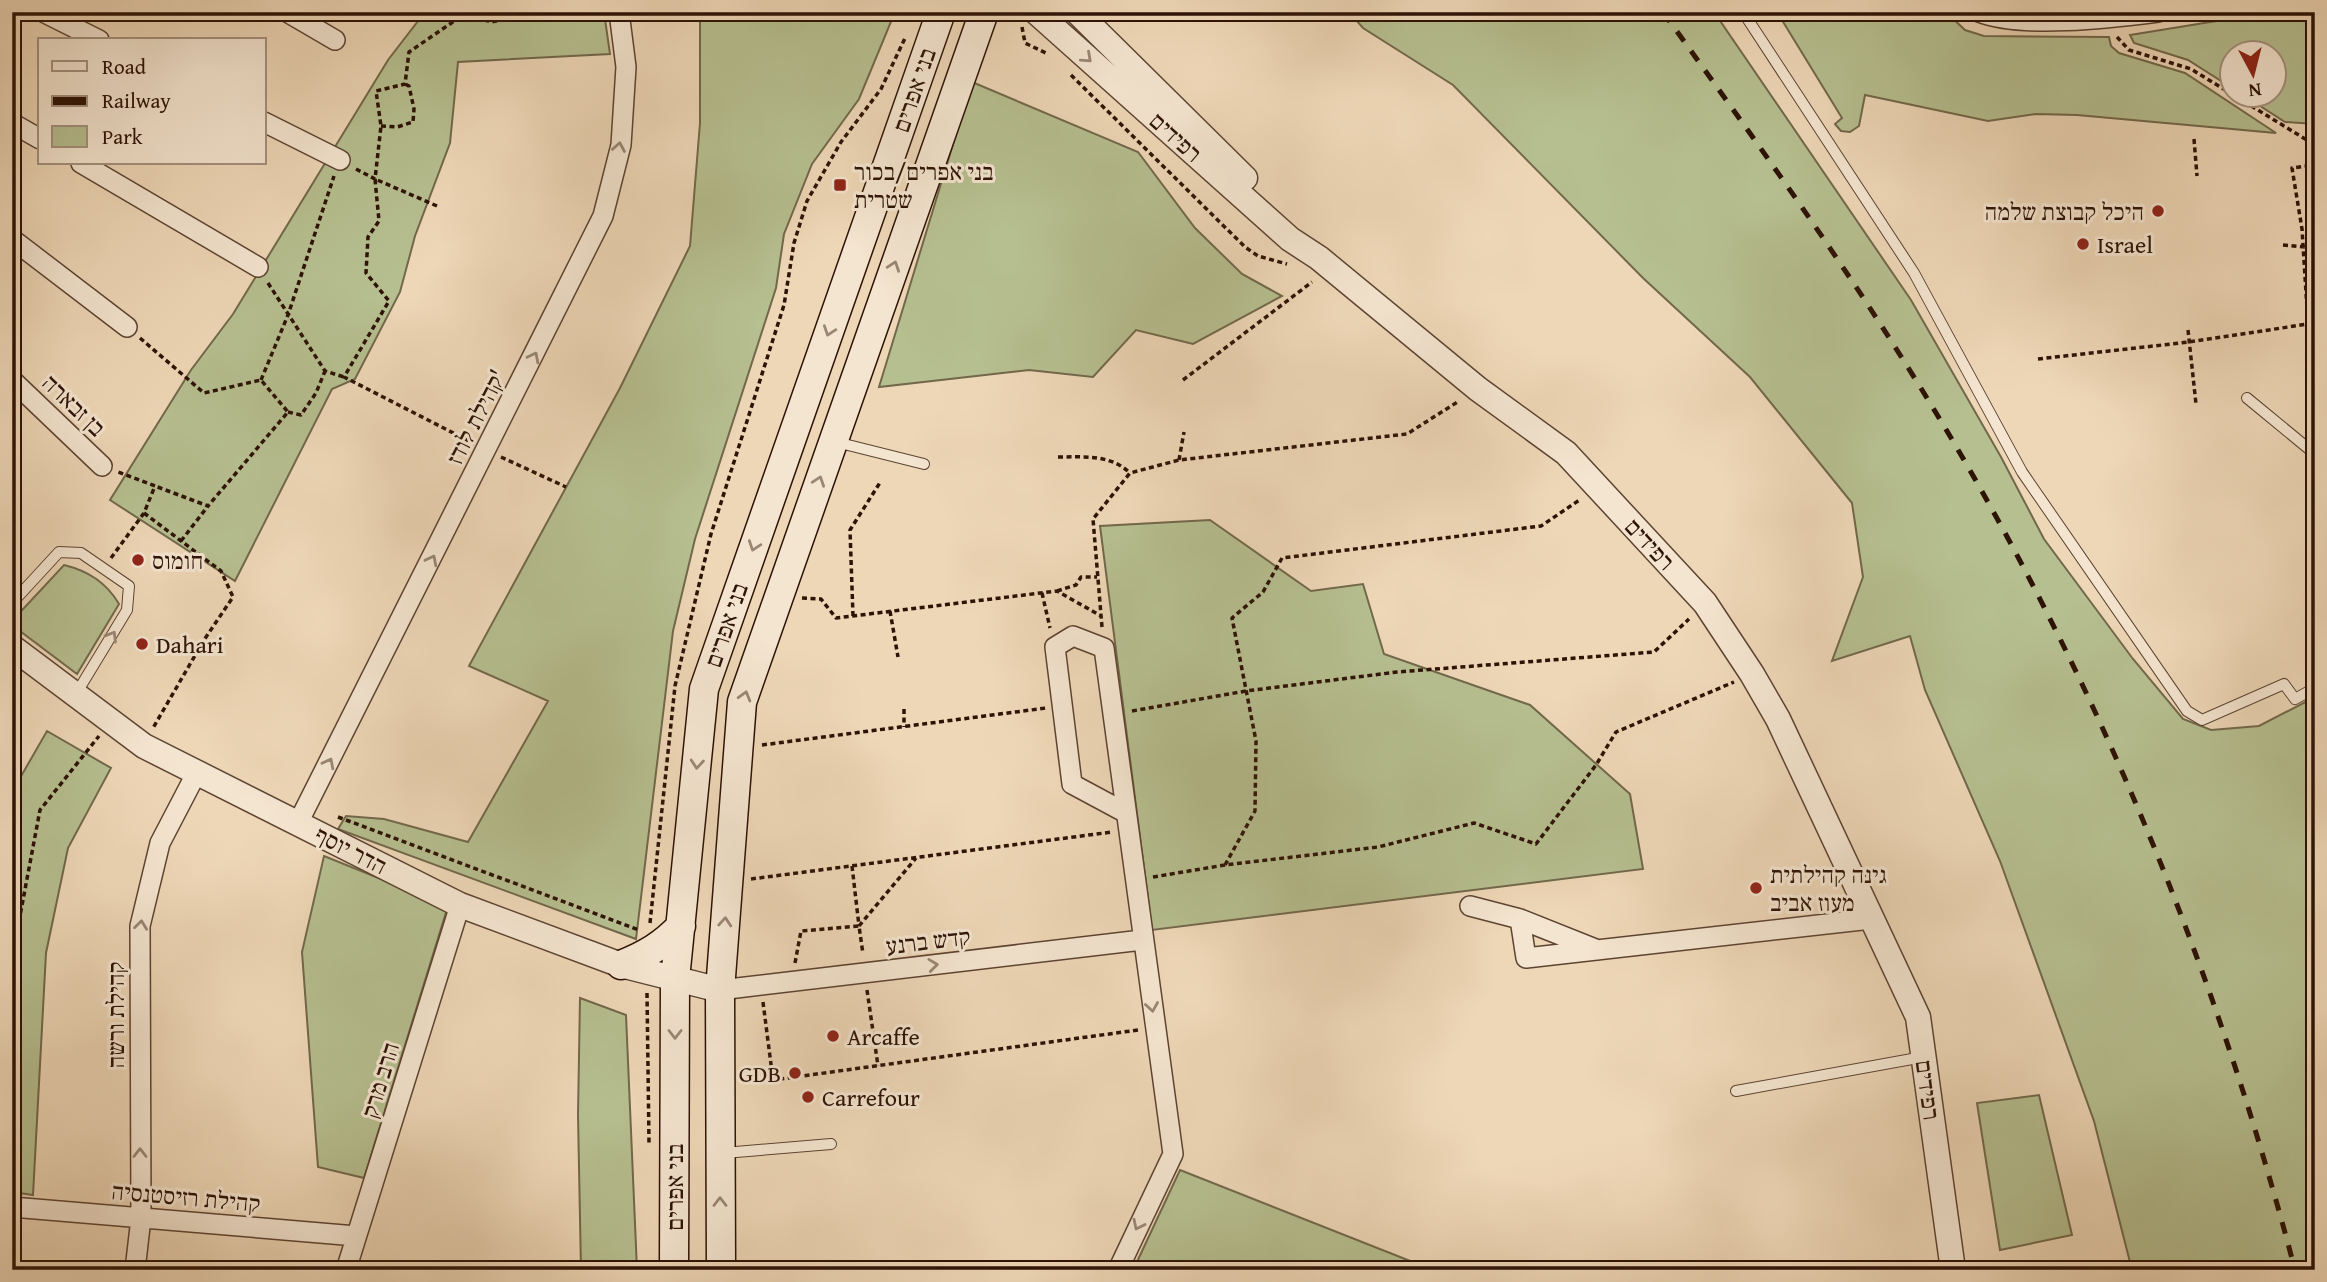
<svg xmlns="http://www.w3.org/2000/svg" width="2327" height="1282" font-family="'Gentium Book Plus','Frank Ruhl Libre',serif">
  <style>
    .green { fill: #b6bf90; stroke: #72684b; stroke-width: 2 }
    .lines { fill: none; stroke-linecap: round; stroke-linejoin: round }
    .service-casing { stroke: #5d4332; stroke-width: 12 }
    .minor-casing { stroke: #5d4332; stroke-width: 22 }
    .tertiary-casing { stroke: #5d4332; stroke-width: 27 }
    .secondary-casing { stroke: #2d1206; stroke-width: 31 }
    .path { stroke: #2d1206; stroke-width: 3.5; stroke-dasharray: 5 3.5; stroke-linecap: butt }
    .service { stroke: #f4e5d0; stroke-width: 10 }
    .minor { stroke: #f4e5d0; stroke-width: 19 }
    .tertiary { stroke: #f4e5d0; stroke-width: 24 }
    .secondary { stroke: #f4e5d0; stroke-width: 28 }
    .rail { stroke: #2d1206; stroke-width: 5; stroke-dasharray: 12 12; stroke-linecap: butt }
    .oneway { stroke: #9a8675 }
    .poi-dot { fill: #8f2418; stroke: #f4e5d0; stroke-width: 2.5 }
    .labels { text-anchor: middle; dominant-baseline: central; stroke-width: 6; stroke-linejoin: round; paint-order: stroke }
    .street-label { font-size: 24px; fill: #2d1206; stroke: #f4e5d0 }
    .poi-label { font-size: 24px; fill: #2d1206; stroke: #f4e5d0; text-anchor: start }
  </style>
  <rect width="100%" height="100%" fill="#eed7b7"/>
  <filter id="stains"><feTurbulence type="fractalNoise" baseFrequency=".00286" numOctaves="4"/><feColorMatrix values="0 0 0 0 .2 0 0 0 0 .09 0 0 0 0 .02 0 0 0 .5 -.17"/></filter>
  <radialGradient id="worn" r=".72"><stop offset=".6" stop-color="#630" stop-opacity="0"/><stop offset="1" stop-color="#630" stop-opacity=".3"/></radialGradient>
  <path class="green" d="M425,12h179l6,42 -152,8 -8,81 -35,93 -15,56 -45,87 -23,10 -97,192 -125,-81 81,-130 42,-56 155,-254z
    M700,12h195l-36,87 -47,65 -28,70 -8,54 -81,251 -22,92 -37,308 -298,-110 8,-13 38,3 84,23 80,-141 -79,-35 151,-278 70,-142 10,-123z
    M1349,12h365l197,288 90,157 43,82 89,120 50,60 28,11 48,-4 56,-29v561l-3,12h-180l-38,-149 -94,-260 -75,-171 -15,-54 -78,25 31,-84 -11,-74 -102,-126 -107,-99 -190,-193 -90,-57z
    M1777,12h169l19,18 19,6 125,1 2,9 8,7 66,20 91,60 -199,-18 -41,-1 -48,7 -123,-26 -6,31 -9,6 -9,-1 -6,-7 7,-6z
    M2272,12h43v112l-30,-2 -42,-27 31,-1v-42h-42v36l-44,-28 -54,-17 -4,-8z
    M972,82l166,70 57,76 47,46 40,22 -89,48 -57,-14 -43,47 -64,-7 -150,17z
    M1210,520l101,71 52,-7 21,70 146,51 100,89 13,75 -491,61 -52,-404z
    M64,565c24,6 42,17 55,39l-42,70 -65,-49v-4z
    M47,731l64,37 -43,80 -22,105 -13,242 -21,-3v-400z
    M324,856l124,50 -84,272 -46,-11 -16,-215z
    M580,998l46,17 11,255h-56l-3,-155z
    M2039,1095l33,140 -72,15 -23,-147z
    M1180,1170l253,100h-296l-1,-6z"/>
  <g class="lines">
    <defs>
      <path id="service" d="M1743,12l171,261 108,199 165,239 15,9 82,-36 11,15 20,-11
        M2247,398l68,56
        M836,442l88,22
        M12,603l47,-51 22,1 48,33 -2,24 -51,84
        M1736,1091l187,-34
        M724,1153l107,-9"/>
      <path id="minor" d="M43,12l56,28
        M287,12l48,28
        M1979,12c42,17 133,6 179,0
        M264,122l76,38
        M12,123l28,16
        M81,163l177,104
        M12,239l115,88
        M12,380l90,86
        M298,823l305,-607 18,-71 5,-78 -7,-55
        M1470,906l50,13
        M1598,950l-78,-31 6,39 345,-39
        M720,990l422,-50
        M12,1207l344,29
        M135,1270l6,-52 -1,-292 20,-83 37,-71
        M346,1270l114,-365
        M1118,1270l55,-116 -69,-506 -31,-12 -18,11 17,137 54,29"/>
      <path id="tertiary" d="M1036,12l254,227 29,19 159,131 88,64 139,150 47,71 26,45 140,298 35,253
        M1077,12l168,166
        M12,647l132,99 316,159 161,60 99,25"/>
      <path id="secondary" d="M621,965c25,-10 42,-20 60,-39
        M674,1270l1,-291 29,-290 237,-677
        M721,1270l-1,-280 22,-288 242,-690"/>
    </defs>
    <use href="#service" class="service-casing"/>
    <use href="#minor" class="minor-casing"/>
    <use href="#tertiary" class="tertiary-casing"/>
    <use href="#secondary" class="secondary-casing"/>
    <path class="path" d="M460,12l31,10 54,-10
      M1022,27l3,16 23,11
      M2117,37l12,13 62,19 124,76
      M1071,75l174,172 13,9 29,8
      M381,126l16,1 16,-5 1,-13 -5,-23 -4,-2
      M2194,139l3,37
      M356,169l19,10 6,-53 -5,-35 29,-7 4,-32 54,-37
      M437,206l-62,-27 4,42 -11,16 -2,36 23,28 -45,76 125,64
      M2283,245l32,3
      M268,283l57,88 19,6
      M2188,330l8,74
      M140,338l64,55 57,-13 27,32 -80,94 -53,-20
      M2038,359l151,-17 119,-18 -6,-95 -10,-61 23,-3
      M261,380l27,-65 46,-139
      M1183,380l129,-98
      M288,412l13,3 15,-22 9,-22
      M501,457l65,30
      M1058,457c26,0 52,-3 72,16
      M1179,460l5,-28
      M144,513l77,58 12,26 -29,43 -51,88
      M181,541l27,-35
      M111,558l33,-45 11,-27 -37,-14
      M1057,591l19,-6 5,-8h16
      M1042,593l8,35
      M802,598l19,1 15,19 221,-27 44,25
      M890,611l8,46
      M853,616l-3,-86 31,-49
      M1102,627l-9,-108 37,-46 49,-13 228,-26 52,-33
      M904,709v18
      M1132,711l114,-20 151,-19 257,-20 35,-33
      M762,745l284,-37
      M338,817l301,113
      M1225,865l30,-54 1,-70 -24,-123 31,-26 19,-34 259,-32 40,-27
      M852,866l7,60
      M1153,877l72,-12 153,-18 96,-24 62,21 60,-79 20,-33 118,-50
      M751,879l361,-47
      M650,923l25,-237 36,-152 73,-229 10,-62 13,-42 34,-59 40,-53 25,-53
      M859,926l57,-68
      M795,963l6,-32 58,-5 4,28
      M867,990l11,76
      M647,993l2,150
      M763,1002l10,78 365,-50
      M12,1074l1,-121 27,-143 59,-74
      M548,1270l102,-7"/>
    <use href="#service" class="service"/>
    <use href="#minor" class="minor"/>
    <use href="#tertiary" class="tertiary"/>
    <use href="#secondary" class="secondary"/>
    <path class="rail" d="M1663,12c82,114 164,227 239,346 178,280 309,591 393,912"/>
  </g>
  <defs><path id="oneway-chevron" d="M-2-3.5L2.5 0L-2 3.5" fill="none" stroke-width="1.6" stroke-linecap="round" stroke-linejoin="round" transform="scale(1.75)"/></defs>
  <g class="oneway">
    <use href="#oneway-chevron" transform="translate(1087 58) rotate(42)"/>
    <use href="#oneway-chevron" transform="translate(619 147) rotate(-80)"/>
    <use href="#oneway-chevron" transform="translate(894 266) rotate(-71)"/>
    <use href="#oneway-chevron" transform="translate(829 331) rotate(109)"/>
    <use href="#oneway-chevron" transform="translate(534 357) rotate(-63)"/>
    <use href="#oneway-chevron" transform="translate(819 481) rotate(-71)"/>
    <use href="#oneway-chevron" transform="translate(754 546) rotate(109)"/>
    <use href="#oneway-chevron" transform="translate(432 560) rotate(-63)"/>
    <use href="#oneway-chevron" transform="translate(112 636) rotate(-59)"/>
    <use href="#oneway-chevron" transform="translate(745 696) rotate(-74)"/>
    <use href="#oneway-chevron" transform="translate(329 763) rotate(-63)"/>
    <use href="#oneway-chevron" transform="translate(697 764) rotate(95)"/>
    <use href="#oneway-chevron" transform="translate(725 922) rotate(-86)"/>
    <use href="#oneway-chevron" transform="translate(141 925) rotate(-83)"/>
    <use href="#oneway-chevron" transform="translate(933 965) rotate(-7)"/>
    <use href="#oneway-chevron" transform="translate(1152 1007) rotate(81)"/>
    <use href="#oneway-chevron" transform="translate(675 1034) rotate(90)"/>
    <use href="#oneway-chevron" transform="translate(140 1153) rotate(-90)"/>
    <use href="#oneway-chevron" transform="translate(720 1202) rotate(-90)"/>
    <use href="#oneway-chevron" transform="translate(1138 1225) rotate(116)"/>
  </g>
  <g class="poi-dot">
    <rect x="833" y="178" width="14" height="14" rx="3.5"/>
    <circle cx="2158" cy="211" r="7"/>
    <circle cx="2083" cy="244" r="7"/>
    <circle cx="138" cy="560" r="7"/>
    <circle cx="142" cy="644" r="7"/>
    <circle cx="1756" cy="888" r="7"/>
    <circle cx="833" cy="1036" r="7"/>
    <circle cx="795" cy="1073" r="7"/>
    <circle cx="808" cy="1097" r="7"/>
  </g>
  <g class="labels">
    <g class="street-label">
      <text transform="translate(914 90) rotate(-71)">בני אפרים</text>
      <text transform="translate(1176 137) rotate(42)">רפידים</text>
      <text transform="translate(74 405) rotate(44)">בן זבארה</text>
      <text transform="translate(476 417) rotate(-63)">קהילת לודז'</text>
      <text transform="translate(1650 544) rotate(47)">רפידים</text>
      <text transform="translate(726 625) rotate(-71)">בני אפרים</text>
      <text transform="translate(351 850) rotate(27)">הדר יוסף</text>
      <text transform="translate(928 941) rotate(-7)">קדש ברנע</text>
      <text transform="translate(115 1015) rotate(-90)">קהילת ורשה</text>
      <text transform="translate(380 1080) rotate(-73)">הרב מרק</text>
      <text transform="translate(1928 1090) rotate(82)">רפידים</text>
      <text transform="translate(674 1187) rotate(-90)">בני אפרים</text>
      <text transform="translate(186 1197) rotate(5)">קהילת רזיסטנסיה</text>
    </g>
    <g class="poi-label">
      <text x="854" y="171">בני אפרים/בכור<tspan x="854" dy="28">שטרית</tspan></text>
      <text x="2144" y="211" text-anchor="end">היכל קבוצת שלמה</text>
      <text x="2097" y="244">Israel</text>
      <text x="152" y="560">חומוס</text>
      <text x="156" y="644">Dahari</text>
      <text x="1770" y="874">גינה קהילתית<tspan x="1770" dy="28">מעוז אביב</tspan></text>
      <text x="847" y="1036">Arcaffe</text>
      <text x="781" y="1073" text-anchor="end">GDB</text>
      <text x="822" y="1097">Carrefour</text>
    </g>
  </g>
  <rect width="2327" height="1282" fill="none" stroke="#eed7b7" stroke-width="42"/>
  <rect x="14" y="14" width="2299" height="1254" fill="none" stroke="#2d1206" stroke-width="3.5"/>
  <rect x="21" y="21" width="2285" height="1240" fill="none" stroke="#2d1206" stroke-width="2"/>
  <rect x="38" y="38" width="228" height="126" fill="#f4e5d0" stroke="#a4917f" stroke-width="2"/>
  <rect x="52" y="61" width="35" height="10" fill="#f4e5d0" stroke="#a4917f" stroke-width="2"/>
  <text x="102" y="74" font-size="21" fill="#2d1206">Road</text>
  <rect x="52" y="96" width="35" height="10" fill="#2d1206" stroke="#a4917f" stroke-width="2"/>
  <text x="102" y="108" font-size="21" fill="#2d1206">Railway</text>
  <rect x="52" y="126" width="35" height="21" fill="#b6bf90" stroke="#a4917f" stroke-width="2"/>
  <text x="102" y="144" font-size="21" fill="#2d1206">Park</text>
  <g transform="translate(2253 74) rotate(173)"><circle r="33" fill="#f4e5d0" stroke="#a4917f" stroke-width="2"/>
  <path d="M0-5L12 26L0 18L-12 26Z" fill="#8f2418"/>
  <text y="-10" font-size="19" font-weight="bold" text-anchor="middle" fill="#2d1206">N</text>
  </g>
  <rect width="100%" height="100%" filter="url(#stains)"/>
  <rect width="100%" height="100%" fill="url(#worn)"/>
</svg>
